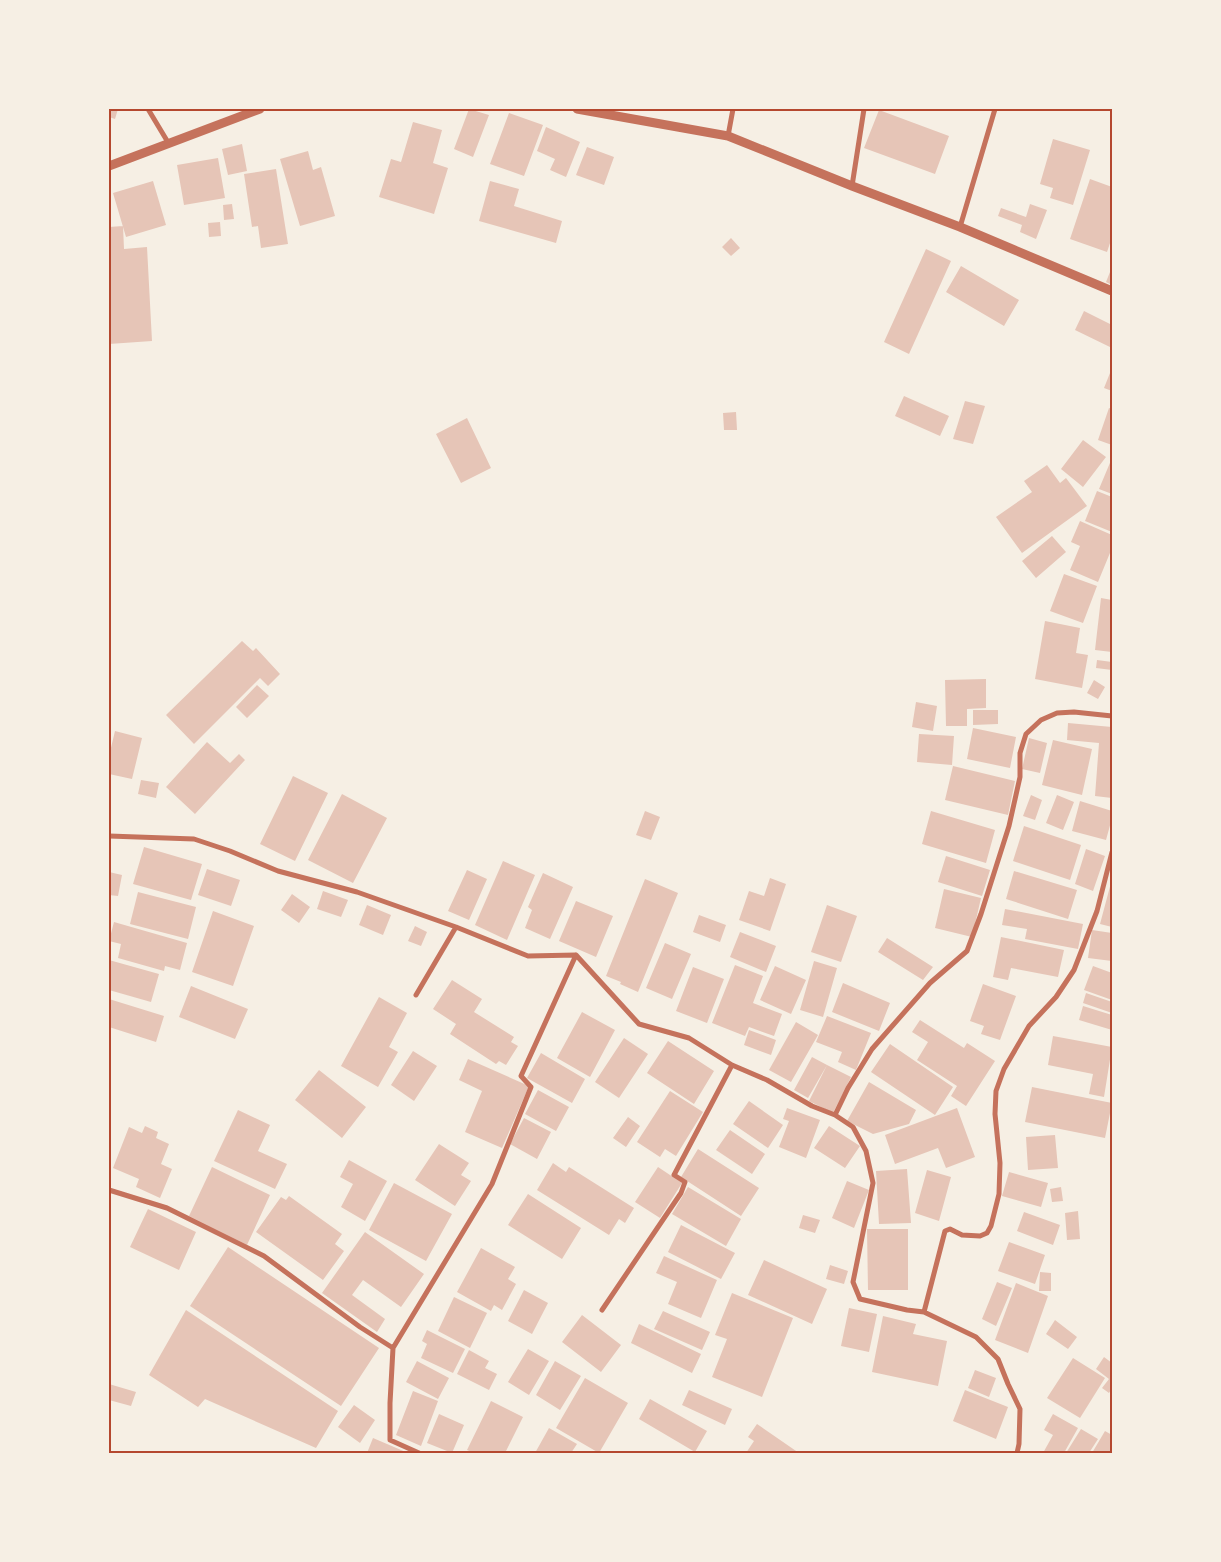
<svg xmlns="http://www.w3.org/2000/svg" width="1221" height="1562" font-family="'Roboto Serif',serif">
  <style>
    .building { fill: #e6c5b7 }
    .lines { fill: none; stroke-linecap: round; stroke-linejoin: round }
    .minor { stroke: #c5725c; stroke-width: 5 }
    .tertiary { stroke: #c5725c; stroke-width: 9 }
    .neatline { fill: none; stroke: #b5482f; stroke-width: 2 }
  </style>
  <rect width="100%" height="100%" fill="#f6efe4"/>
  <path class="building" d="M109,109h9l-3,10 -6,-2z
    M469,109l20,6 -16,42 -19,-8z
    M879,110l70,26 -14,38 -71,-26z
    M509,113l34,12 -19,51 -34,-12z
    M413,122l29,8 -9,33 15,5 -14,46 -55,-17 12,-38 10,3z
    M546,127l34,15 -14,35 -16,-7 5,-11 -18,-8z
    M1053,139l37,11 -17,55 -23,-7 3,-10 -13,-4z
    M242,144l5,27 -19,4 -6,-26z
    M587,147l27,10 -10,28 -28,-10z
    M308,151l5,19 8,-3 14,49 -35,10 -20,-67z
    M218,158l7,40 -41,7 -7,-40z
    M276,169l12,75 -27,4 -3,-22 -6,1 -8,-53z
    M1090,179l22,8v50l-5,15 -37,-13z
    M153,181l13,44 -40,12 -13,-44z
    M490,181l29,8 -5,17 48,15 -6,22 -77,-22z
    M232,204l2,15 -10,1 -1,-15z
    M1030,204l17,6 -11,29 -16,-7 2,-7 -24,-9 3,-8 25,9z
    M220,222l1,14 -12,1 -1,-14z
    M123,226l1,23 23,-2 5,94 -43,3v-117z
    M731,238l9,10 -9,8 -9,-9z
    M926,249l25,12 -42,93 -25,-12z
    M961,266l58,34 -15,26 -58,-34z
    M1112,267v18l-6,-3z
    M1084,311l28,14v23l-37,-18z
    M1112,368v23l-8,-3z
    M904,396l45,20 -9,20 -45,-20z
    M965,401l20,5 -12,38 -20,-5z
    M1109,408l3,1v36l-14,-5z
    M736,412l1,18h-13l-1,-17z
    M467,418l24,50 -30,15 -25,-49z
    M1083,440l23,17 -23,30 -22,-18z
    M1112,458v36l-13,-5z
    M1047,465l13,18 6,-5 21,28 -65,47 -26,-36 36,-25 -8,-11z
    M1097,491l15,6v35l-27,-11z
    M1080,521l32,14v13l-14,34 -28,-12 10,-24 -9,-4z
    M1052,536l14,16 -30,26 -14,-17z
    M1111,573h1v13h-2z
    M1064,574l33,12 -14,37 -33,-12z
    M1101,598l11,2v52l-17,-2z
    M1045,621l35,7 -4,25 12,2 -6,33 -47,-9z
    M242,641l11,10 3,-3 24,26 -12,12 -8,-8 -66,66 -28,-29z
    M1097,660l15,2v8l-16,-2z
    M986,679v29l-19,1v17h-21l-1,-46z
    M1094,680l11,7 -7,12 -11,-6z
    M257,685l12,11 -22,22 -11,-11z
    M916,702l21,4 -4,25 -21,-4z
    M973,710h25v14l-25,1z
    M1068,723l44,4v71l-17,-2 4,-53 -32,-3z
    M973,728l43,9 -6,31 -43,-9z
    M115,731l27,7 -10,41 -23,-5v-18z
    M919,734l35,2 -2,29 -35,-3z
    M1029,738l18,5 -7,30 -18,-4z
    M1053,740l39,9 -10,46 -40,-10z
    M207,742l23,21 9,-9 6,6 -50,54 -29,-27z
    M953,766l62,15 -7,34 -63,-15z
    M293,776l35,17 -33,68 -35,-17z
    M141,780l18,3 -3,15 -18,-4z
    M342,794l45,24 -34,65 -45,-23z
    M1031,795l11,5 -7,20 -12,-4z
    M1057,795l17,7 -11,28 -17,-7z
    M1080,801l32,10v7l-6,22 -34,-9z
    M645,811l15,6 -9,23 -15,-5z
    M931,811l64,19 -9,33 -64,-19z
    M1024,826l57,19 -11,35 -57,-19z
    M144,847l58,17 -11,36 -58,-16z
    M1086,849l19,7 -12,35 -18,-7z
    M946,856l44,14 -8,26 -44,-14z
    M503,861l32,14 -28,65 -32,-15z
    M207,869l33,11 -9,26 -33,-11z
    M467,870l20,9 -18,41 -21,-9z
    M1014,871l63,19 -9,29 -62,-20z
    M109,872l13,3 -4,21 -9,-1z
    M543,873l30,14 -23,52 -25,-11 7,-18 -4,-3z
    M770,878l16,6 -16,47 -31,-11 10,-29 15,5z
    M645,879l33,14 -40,99 -18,-8 1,-2 -15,-6z
    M1112,879v48l-12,-3z
    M944,889l37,9 -9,39 -37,-9z
    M323,891l25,9 -7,17 -24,-8z
    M138,892l58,15 -8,32 -58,-15z
    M292,894l18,13 -11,16 -18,-13z
    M576,901l37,15 -17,41 -37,-16z
    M367,905l24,10 -8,20 -24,-10z
    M827,905l30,11 -16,46 -30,-10z
    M1005,909l78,15 -5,25 -53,-10 2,-10 -25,-4z
    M213,911l41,15 -21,60 -41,-14z
    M699,915l27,10 -6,17 -27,-10z
    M114,922l73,21 -7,27 -15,-4 -1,5 -46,-13 3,-14 -12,-3z
    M415,926l12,6 -6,14 -13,-5z
    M1092,930l20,3v28l-24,-3z
    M740,932l36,14 -10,26 -36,-15z
    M1001,937l63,13 -6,27 -47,-9 -3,12 -15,-3z
    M887,938l46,29 -10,13 -45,-28z
    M665,943l26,11 -19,45 -26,-11z
    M109,960l50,14 -8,28 -42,-12z
    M814,961l23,7 -14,49 -23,-7z
    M735,965l28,11 -10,27 29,11 -8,22 -25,-9 -4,9 -33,-13z
    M775,966l31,14 -15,34 -31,-14z
    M1093,966l19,7v27l-28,-10z
    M693,967l31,12 -17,44 -31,-12z
    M452,980l30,19 -8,13 40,25 -3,5 7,4 -12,19 -7,-4 -3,3 -46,-30 6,-10 -23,-15z
    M843,983l47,20 -11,28 -47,-19z
    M983,984l33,12 -16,44 -19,-6 3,-8 -14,-5z
    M191,986l57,23 -13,30 -56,-22z
    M1086,993l26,9v11l-29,-10z
    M379,997l28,16 -18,34 9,5 -20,35 -37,-21z
    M109,999l55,17 -8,26 -47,-15z
    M1083,1006l29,9v15l-33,-10z
    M582,1012l33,18 -25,47 -33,-19z
    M827,1016l44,17 -15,37 -18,-8 4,-10 -26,-10z
    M920,1020l44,28 3,-5 28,18 -29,45 -15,-10 6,-10 -40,-26 11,-18 -16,-10z
    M796,1022l22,13 -27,47 -22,-12z
    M749,1030l27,10 -5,15 -27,-10z
    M1053,1036l59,11 -8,50 -15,-3 4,-20 -45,-9z
    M624,1038l24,16 -29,44 -24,-16z
    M668,1041l46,30 -20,33 -47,-31z
    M890,1044l63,43 -18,28 -64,-43z
    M413,1051l24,15 -23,35 -23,-16z
    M541,1053l44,26 -13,24 -45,-25z
    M812,1057l15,8 -19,33 -14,-8z
    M468,1059l61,27 -27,62 -37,-16 17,-41 -23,-11z
    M827,1065l24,12 -18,36 -24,-12z
    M319,1070l47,37 -24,31 -47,-38z
    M869,1082l47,28 -7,14 -36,10 -26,-13z
    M1032,1087l80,16 -7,35 -80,-16z
    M538,1090l31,17 -13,24 -31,-17z
    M670,1091l33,21 -27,44 -11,-7 -5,8 -23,-15z
    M749,1101l34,24 -15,23 -35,-24z
    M787,1108l33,12 -14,38 -27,-11 10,-26 -6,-2z
    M957,1108l18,49 -29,11 -8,-20 -43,16 -10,-29z
    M238,1110l32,15 -12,26 29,13 -12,25 -61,-28z
    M628,1117l12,9 -14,21 -13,-9z
    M524,1118l27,14 -14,27 -27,-15z
    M145,1126l13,6 -2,6 13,6 -8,20 11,5 -12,29 -24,-11 3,-8 -26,-11 16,-41 13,6z
    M829,1126l31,20 -15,22 -31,-20z
    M730,1130l35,24 -13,20 -36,-24z
    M1055,1135l3,33 -30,2 -2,-33z
    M439,1144l30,19 -8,12 10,6 -16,25 -40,-26z
    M698,1149l61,39 -18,28 -60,-39z
    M349,1160l38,21 -22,40 -24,-14 12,-23 -13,-7z
    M553,1163l13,9 3,-5 65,41 -9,15 -6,-4 -10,16 -72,-45z
    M212,1167l58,28 -23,50 -58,-29z
    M658,1167l24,16 -22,35 -25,-16z
    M907,1169l4,54 -32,1 -3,-53z
    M927,1170l24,7 -12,44 -24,-8z
    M1009,1172l39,11 -7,24 -39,-11z
    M847,1181l22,9 -15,38 -22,-10z
    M394,1183l58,31 -26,47 -57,-31z
    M688,1187l53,32 -15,27 -54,-32z
    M1061,1187l2,14 -11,1 -2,-13z
    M528,1194l53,34 -19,31 -54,-34z
    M289,1196l53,38 -7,10 9,7 -21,29 -67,-48 25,-35 5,3z
    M148,1209l48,23 -17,38 -49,-23z
    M1078,1211l2,28 -13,1 -2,-27z
    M1024,1212l36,13 -7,20 -36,-14z
    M803,1215l17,5 -5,13 -16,-5z
    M681,1225l54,28 -14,26 -53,-27z
    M867,1229h41v61h-40z
    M365,1232l59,42 -23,33 -38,-27 -11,15 33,24 -8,13 -55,-39z
    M1009,1242l36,13 -10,29 -37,-13z
    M228,1247l151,101 -38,58 -151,-100z
    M481,1248l34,19 -7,12 8,5 -14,26 -8,-5 -3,6 -34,-19z
    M664,1256l53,24 -16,38 -33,-14 9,-22 -21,-9z
    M764,1260l63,29 -15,35 -64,-29z
    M830,1265l18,6 -4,13 -18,-5z
    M1040,1272l11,1v18h-12z
    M997,1282l15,6 -16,38 -14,-7z
    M1016,1283l32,13 -20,57 -33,-13z
    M524,1290l24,13 -16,31 -24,-13z
    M732,1293l61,25 -31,79 -50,-20 15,-38 -12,-4z
    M454,1297l33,16 -17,35 -32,-17z
    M849,1308l28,6 -8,38 -28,-6z
    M186,1310l152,101 -22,37 -111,-49 -7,8 -49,-32z
    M663,1311l47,21 -8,18 -48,-21z
    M582,1315l39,30 -20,27 -39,-30z
    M883,1316l33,8 -3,10 34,7 -9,45 -66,-14z
    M1055,1320l22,17 -9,12 -22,-15z
    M639,1324l62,30 -9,19 -61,-30z
    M427,1330l38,19 -12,24 -32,-15 6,-14 -5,-3z
    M528,1349l21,12 -20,34 -21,-13z
    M469,1350l20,11 -4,7 12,6 -8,16 -32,-16z
    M1104,1357l8,6v25l-3,5 -7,-5 7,-9 -13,-10z
    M1073,1358l32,20 -25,40 -33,-20z
    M417,1361l32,17 -11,21 -32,-17z
    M555,1361l26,15 -21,34 -24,-15z
    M975,1370l21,8 -7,19 -21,-9z
    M585,1378l43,25 -29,50 -43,-25z
    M109,1384l27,8 -5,14 -22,-6z
    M689,1390l43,19 -7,16 -43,-20z
    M965,1390l43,17 -12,32 -43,-18z
    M413,1391l25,10 -17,45 -25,-11z
    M650,1399l57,32 -12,21 -56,-33z
    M491,1401l32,16 -18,36h-31l-7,-3z
    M354,1405l21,15 -15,23 -22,-16z
    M439,1414l25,11 -12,28 -25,-10z
    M1053,1414l25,14 -14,25h-21l10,-18 -9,-5z
    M757,1424l42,29h-53l8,-12 -6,-4z
    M549,1428l28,16 -6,9h-36z
    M1081,1429l17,10 -9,14h-23z
    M1105,1431l7,4v18h-20z
    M373,1438l35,15h-41z"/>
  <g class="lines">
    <path class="minor" d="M148,109l21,35
      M728,136l5,-27
      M852,186l12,-77
      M960,227l35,-118
      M109,836l85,3 36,12 48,20 79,21 99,35 72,29 48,-1 63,69 50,14 43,27 35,15 45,26 23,9 18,12 13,24 7,32 -20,99 7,17 47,11 17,2 52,25 22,22 10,25 12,25 -1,35 -2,9
      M416,995l40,-68
      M835,1115l13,-27 24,-39 58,-66 37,-32 14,-37 28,-88 11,-49v-24l6,-19 15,-14 16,-7 17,-1 38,4
      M109,1190l58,18 97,48 96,71 33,21 -3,55v37l29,13
      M602,1310l79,-117 4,-11 -11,-7 58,-110
      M924,1312l21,-81 5,-2 12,6 18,1 7,-3 4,-7 8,-32 1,-31 -5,-49 1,-23 8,-22 25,-43 27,-29 18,-27 23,-59 15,-59
      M393,1348l99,-164 39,-97 -10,-11 55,-121"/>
    <path class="tertiary" d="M577,109l151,27 124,50 108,41 152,64
      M109,166l151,-57"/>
  </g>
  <rect width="1221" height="1562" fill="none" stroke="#f6efe4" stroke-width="220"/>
  <rect x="110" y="110" width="1001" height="1342" class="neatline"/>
</svg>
